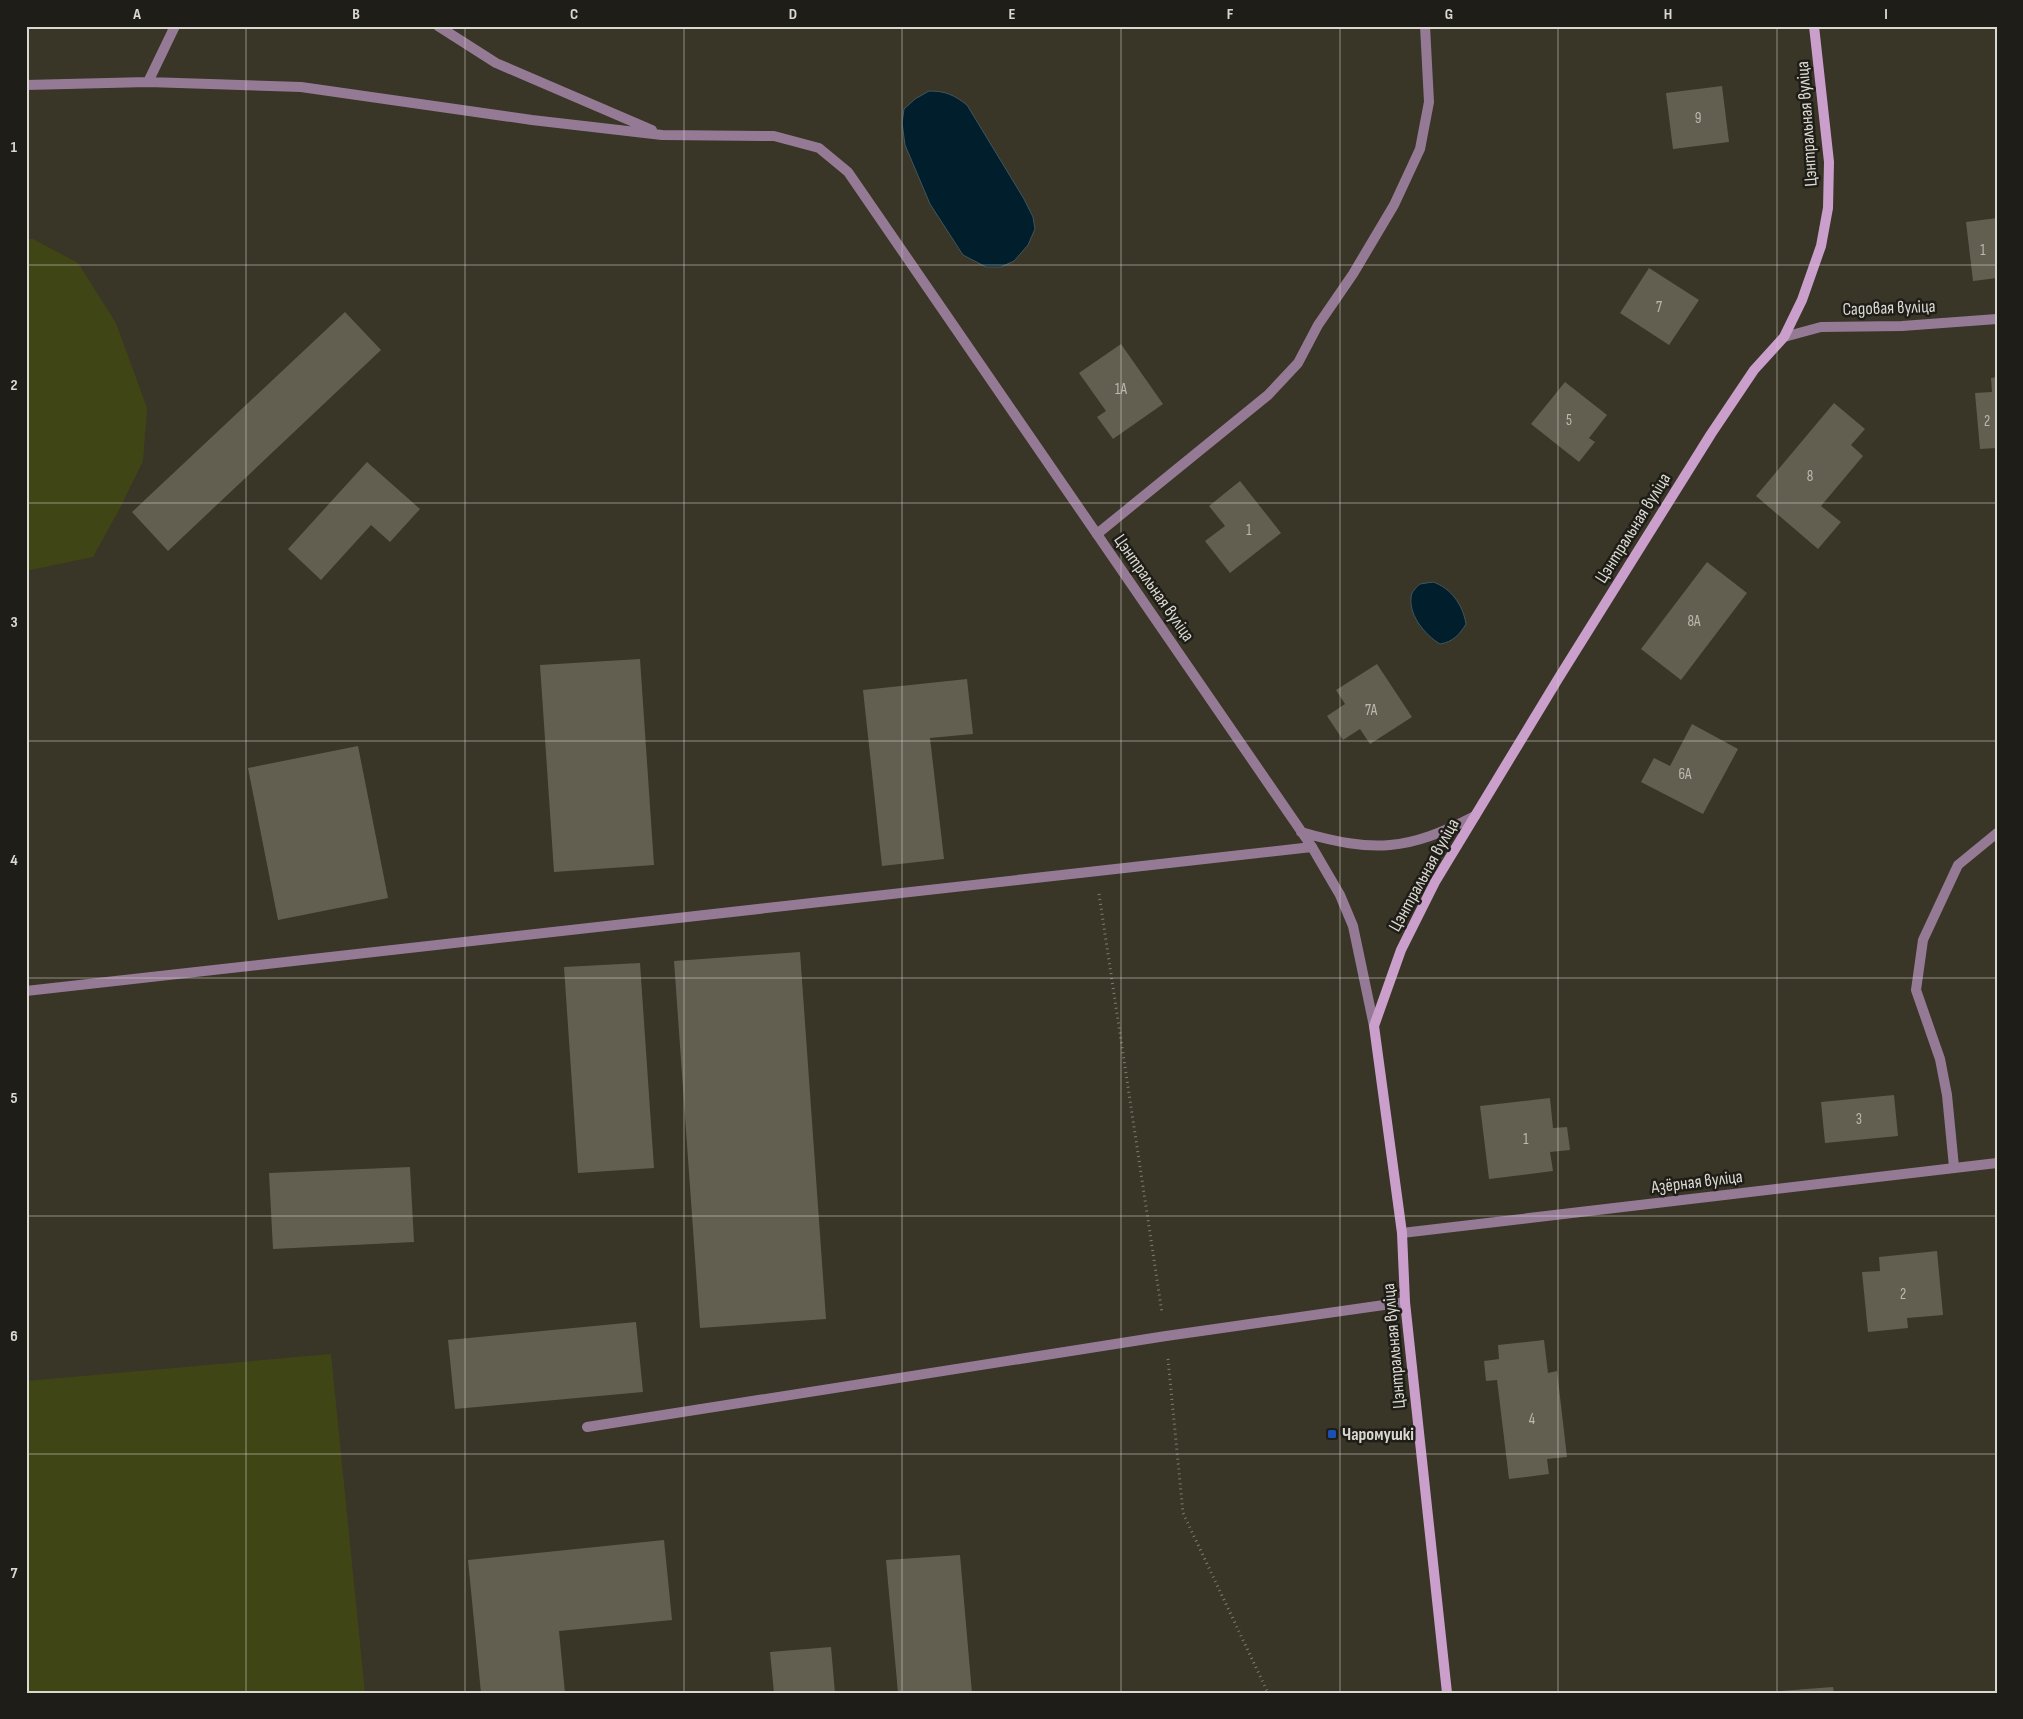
<svg xmlns="http://www.w3.org/2000/svg" width="2023" height="1719" font-family="'Sofia Sans Condensed',sans-serif">
  <style>
    .green { fill: #404516 }
    .water { fill: #001e2c; stroke: #41565d }
    .building { fill: #635f50 }
    .lines { fill: none; stroke-linecap: round; stroke-linejoin: round }
    .path { stroke: #7f7c71; stroke-width: 3; stroke-dasharray: 1 4; stroke-linecap: butt }
    .lane { stroke: #957a95; stroke-width: 10 }
    .street { stroke: #957a95; stroke-width: 10 }
    .secondary { stroke: #cb9fcc; stroke-width: 10 }
    .grid { fill: none; stroke: #dad8d0; stroke-width: 1; stroke-opacity: 0.55 }
    .transit-dot { fill: #1a4fb4; stroke: #1e1d17; stroke-width: 2 }
    .labels { text-anchor: middle; dominant-baseline: central; stroke-width: 5; stroke-linejoin: round; paint-order: stroke }
    .number-label { font-size: 15px; fill: #bcbab0 }
    .street-label { font-size: 18px; fill: #dad8d0; stroke: #1e1d17 }
    .poi-label { font-size: 18px; font-weight: bold; fill: #dad8d0; stroke: #1e1d17; text-anchor: start }
    .neatline { fill: none; stroke: #dad8d0; stroke-width: 2 }
    .grid-label { font-size: 16px; text-anchor: middle; font-weight: bold; fill: #dad8d0 }
  </style>
  <rect width="100%" height="100%" fill="#393527"/>
  <path class="green" d="M26,239h7l45,24 38,60 31,85 -4,53 -23,47 -27,49 -67,14z
    M331,1354l34,339h-339v-312z"/>
  <path class="water" d="M929,91c17,0 25,4 38,14l57,94 9,18 2,12 -7,16 -14,16 -13,6h-15l-23,-12 -33,-51 -25,-59 -3,-22 2,-14 11,-10z
    M1433,582c18,6 30,23 33,42 -6,10 -13,18 -26,20 -15,-9 -34,-31 -28,-51 2,-3 5,-7 8,-9z"/>
  <path class="building" d="M1722,86l7,56 -56,7 -7,-56z
    M1997,218v60l-24,3 -7,-59z
    M1649,268l50,32 -30,45 -49,-32z
    M345,312l36,38 -213,201 -36,-39z
    M1121,344l42,60 -50,35 -16,-22 9,-6 -27,-38z
    M1997,377v71l-17,1 -5,-56 17,-1 -1,-14z
    M1565,382l42,33 -18,23 6,4 -16,20 -48,-38z
    M1834,403l31,26 -14,16 12,11 -42,50 20,16 -23,27 -62,-53z
    M367,462l53,47 -30,33 -19,-17 -50,55 -33,-31z
    M1240,481l41,52 -51,40 -25,-32 20,-15 -16,-20z
    M1707,562l40,31 -66,87 -40,-31z
    M640,659l14,206 -100,7 -14,-207z
    M1377,664l35,53 -42,27 -10,-15 -17,11 -16,-24 18,-12 -9,-14z
    M967,679l6,55 -43,4 14,121 -62,7 -19,-176z
    M1692,724l46,25 -35,65 -62,-32 13,-24 16,8z
    M358,746l30,152 -110,22 -30,-152z
    M800,952l26,367 -126,9 -26,-367z
    M640,963l14,205 -76,5 -14,-206z
    M1894,1095l4,41 -73,7 -4,-41z
    M1550,1098l3,30 14,-1 3,23 -20,2 3,19 -64,8 -9,-73z
    M410,1167l4,75 -141,7 -4,-76z
    M1937,1251l6,64 -36,3 1,10 -40,4 -6,-60 18,-1 -1,-14z
    M636,1322l7,70 -188,17 -7,-69z
    M1544,1340l4,33 9,-2 10,86 -20,2 2,15 -40,5 -12,-99 -11,1 -2,-20 15,-2 -1,-14z
    M664,1540l8,80 -113,11 6,62h-84l-13,-133z
    M960,1555l12,138h-74l-12,-133z
    M831,1647l4,46h-61l-4,-41z
    M1833,1687l1,6h-54v-2z"/>
  <g class="lines">
    <path class="path" d="M1099,894l63,419
      M1168,1359l15,154 85,180"/>
    <path class="lane" d="M1097,534l171,-139 30,-32 20,-38 35,-51 41,-69 26,-56 9,-47 -4,-76
      M26,991l1286,-144
      M1954,1167l-7,-72 -7,-36 -24,-69 7,-50 35,-75 39,-32
      M587,1427l579,-91 239,-34"/>
    <path class="street" d="M438,26l58,37 156,67
      M148,82l27,-56
      M26,85l122,-3 153,5 231,33 130,15 112,1 45,12 29,24 464,675 28,48 13,31 21,100
      M1784,337l37,-10 81,-1 95,-7
      M1301,832c73,21 106,19 174,-16
      M1402,1233l595,-70"/>
    <path class="secondary" d="M1447,1693l-42,-391 -3,-69 -28,-207 27,-76 34,-68 123,-203 153,-245 43,-64 30,-33 18,-37 19,-54 7,-38 1,-46 -15,-136"/>
  </g>
  <path class="grid" d="M246,26v1667M465,26v1667M684,26v1667M902,26v1667M1121,26v1667M1340,26v1667M1558,26v1667M1777,26v1667M26,265h1971M26,503h1971M26,741h1971M26,978h1971M26,1216h1971M26,1454h1971"/>
  <rect class="transit-dot" x="1327" y="1429" width="10" height="10" rx="2.5"/>
  <g class="labels">
    <g class="number-label">
      <text x="1698" y="118">9</text>
      <text x="1983" y="250">1</text>
      <text x="1659" y="307">7</text>
      <text x="1121" y="389">1А</text>
      <text x="1569" y="420">5</text>
      <text x="1987" y="421">2</text>
      <text x="1810" y="476">8</text>
      <text x="1249" y="530">1</text>
      <text x="1694" y="621">8А</text>
      <text x="1371" y="710">7А</text>
      <text x="1685" y="774">6А</text>
      <text x="1859" y="1119">3</text>
      <text x="1526" y="1139">1</text>
      <text x="1903" y="1294">2</text>
      <text x="1532" y="1419">4</text>
    </g>
    <g class="street-label">
      <text transform="translate(1807 124) rotate(-94)">Цэнтральная вуліца</text>
      <text transform="translate(1889 308) rotate(-2)">Садовая вуліца</text>
      <text transform="translate(1633 528) rotate(-58)">Цэнтральная вуліца</text>
      <text transform="translate(1154 588) rotate(55)">Цэнтральная вуліца</text>
      <text transform="translate(1424 875) rotate(-61)">Цэнтральная вуліца</text>
      <text transform="translate(1697 1182) rotate(-7)">Азёрная вуліца</text>
      <text transform="translate(1394 1346) rotate(-95)">Цэнтральная вуліца</text>
    </g>
    <g class="poi-label">
      <text x="1342" y="1434">Чаромушкі</text>
    </g>
  </g>
  <rect width="2023" height="1719" fill="none" stroke="#1e1d17" stroke-width="55"/>
  <rect x="28" y="28" width="1968" height="1664" class="neatline"/>
  <g class="grid-label">
    <text x="137" y="19">A</text>
    <text x="356" y="19">B</text>
    <text x="574" y="19">C</text>
    <text x="793" y="19">D</text>
    <text x="1012" y="19">E</text>
    <text x="1230" y="19">F</text>
    <text x="1449" y="19">G</text>
    <text x="1668" y="19">H</text>
    <text x="1886" y="19">I</text>
    <text x="14" y="152">1</text>
    <text x="14" y="390">2</text>
    <text x="14" y="627">3</text>
    <text x="14" y="865">4</text>
    <text x="14" y="1103">5</text>
    <text x="14" y="1341">6</text>
    <text x="14" y="1578">7</text>
  </g>
</svg>
